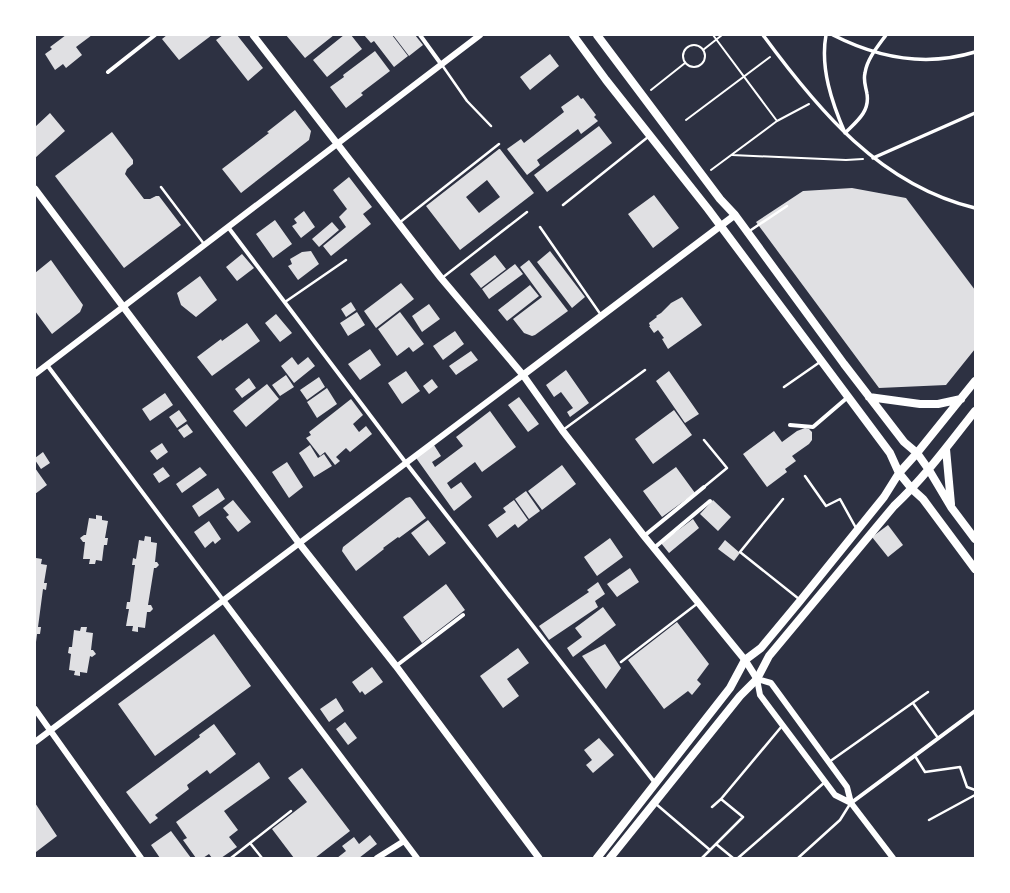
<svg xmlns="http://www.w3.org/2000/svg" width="1010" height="893" font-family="Montserrat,sans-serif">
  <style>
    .building { fill: #e0e0e3; fill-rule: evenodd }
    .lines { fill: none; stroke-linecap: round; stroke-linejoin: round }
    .path { stroke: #fff; stroke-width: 2 }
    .service { stroke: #fff; stroke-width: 2.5 }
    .pedestrian { stroke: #fff; stroke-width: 3.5 }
    .minor { stroke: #fff; stroke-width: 4 }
    .tertiary { stroke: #fff; stroke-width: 6 }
    .secondary { stroke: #fff; stroke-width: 7 }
    .primary { stroke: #fff; stroke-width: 8 }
  </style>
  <rect width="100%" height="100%" fill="#2d3142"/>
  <path class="building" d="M66,35h26l-16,12 6,8 -16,13 -3,-4 -8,6 -10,-16 7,-5 -2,-2z
    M167,35h45l-33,25 -17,-21z
    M223,35h14l26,33 -15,13 -32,-41z
    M286,35h48l-29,23z
    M344,35h7l11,14 -35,28 -14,-17z
    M364,35h28l16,21 -14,11 -20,-26 -3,2z
    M393,35h22l8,10 -14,11z
    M375,51l15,20 -29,22 2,2 -17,13 -16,-21 14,-10 -1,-2z
    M550,54l9,12 -29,24 -10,-13z
    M578,95l3,4 2,-1 13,17 -2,2 4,4 -17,13 -3,-5 -41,31 3,5 -13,10 -20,-26 14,-10 3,4 40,-31 -3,-5z
    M295,110l16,21 -2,9 -68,53 -19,-24 47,-36 -2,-1z
    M50,113l15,18 -30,27v-31z
    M599,126l13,17 -65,49 -13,-17z
    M112,132l21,28v4l-6,5 -2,5 19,25h6l6,-3h3l22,29 -57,43 -69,-92z
    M499,149h1l34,44 -74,57 -34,-44zM487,180l13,17 -21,16 -13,-16z
    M349,177l23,30 -9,7 8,10 -40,32 -8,-10 23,-19 -7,-10 8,-8 -14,-19z
    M852,188l54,10 69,92v59l-29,36 -67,3 -123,-166 47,-31z
    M654,195l25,33 -26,20 -25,-34z
    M304,211l11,16 -14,11 -9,-12 5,-3 -3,-4z
    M275,220l17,24 -19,14 -17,-24z
    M332,222l7,8 -20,17 -7,-8z
    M311,251l8,13 -21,16 -10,-14 4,-2 -2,-5 12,-7z
    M550,251l35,46 -13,11 -35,-46z
    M242,254l12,14 -17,13 -11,-14z
    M495,255l11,14 -25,19 -11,-14z
    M51,260l32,45 -3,7 -28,22 -17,-23v-38z
    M529,260l39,51 -33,24 -3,1 -8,-3 -11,-14 29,-22 -22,-30z
    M515,264l8,10 -34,25 -7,-10z
    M200,276l17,24 -21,17 -15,-12 -4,-12z
    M401,283l13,16 -38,29 -12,-17z
    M530,285l9,11 -32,25 -9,-11z
    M682,297l20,28 -34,24 -6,-10 2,-1 -6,-8 -4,3 -5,-7h1l-1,-3 8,-6 -1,-1 5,-3 10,-10z
    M351,302l5,8 -10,7 -5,-8z
    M429,304l11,15 -18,13 -10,-16z
    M357,312l8,13 -17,11 -8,-13z
    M400,312l24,32 -11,8 -4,-5 -12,9 -19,-27z
    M276,314l16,19 -12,9 -15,-19z
    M247,323l13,18 -48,35 -15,-19 24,-18 1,2z
    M455,331l9,13 -21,16 -10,-14z
    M370,349l11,16 -21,15 -12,-16z
    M471,351l7,9 -22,15 -7,-9z
    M292,357l6,8 10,-8 7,9 -21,17 -13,-17z
    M566,370l23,33 -19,14 -3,-5 6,-4 -12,-16 -7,5 -8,-12z
    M406,371l14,20 -18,13 -14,-21z
    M669,371l30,43 -14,9 -29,-42z
    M286,375l8,12 -14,9 -8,-11z
    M319,377l6,10 -18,13 -7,-10z
    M249,378l7,10 -14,10 -7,-9z
    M432,379l6,8 -9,7 -6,-8z
    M267,384l12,15 -33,28 -13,-16z
    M327,388l10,16 -20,14 -10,-16z
    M165,393l8,12 -23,16 -8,-12z
    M519,397l20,27 -11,8 -20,-27z
    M351,399l12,16 -10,9 6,8 7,-6 6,8 -22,18 -4,-4 -10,9 4,4 -5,4 -10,-13 -5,4 -14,-18 5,-3 -2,-3z
    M179,410l8,11 -10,7 -8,-11z
    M674,410l18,25 -39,29 -18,-25z
    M490,411l26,36 -34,25 -7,-10 -28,21 4,6 10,-7 11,15 -18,14 -40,-56 18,-13 9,14 -9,6 3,5 28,-21 -7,-9z
    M187,424l6,8 -9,6 -6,-8z
    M805,428l4,1 3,3v8l-3,4 -17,12 4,5 -11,8 2,3 -20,15 -24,-33 31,-23 8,11 15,-11z
    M162,443l6,9 -11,8 -7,-9z
    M310,445l8,13 6,-4 8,12 -18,11 -15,-24z
    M43,452l7,11 -9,6 -6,-9v-2z
    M287,462l16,25 -14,11 -17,-26z
    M562,465l14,19 -34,26 -14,-19z
    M163,467l7,9 -11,7 -6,-9z
    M200,467l7,8 -25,18 -6,-9z
    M676,467l19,26 -33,24 -19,-26z
    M35,468l12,17 -12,9z
    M218,488l7,11 -26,18 -7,-11z
    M526,491l14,20 -11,8 -14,-20z
    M410,497l2,2 14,19 -27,20 -1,-1 -15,11 1,1 -28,22 -14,-20 1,-4 63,-49z
    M233,500l18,22 -13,10 -12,-15 3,-2 -6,-7z
    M514,500l14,20 -10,8 -3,-4 -18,14 -9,-13 18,-13 -3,-4z
    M713,500l18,17 -13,14 -18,-17z
    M96,515l6,1v4l6,1 -3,17h3l-1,7h-3l-2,16 -6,-1 -1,4h-6l1,-5h-7l2,-17h-2l-3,-4 4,-3h2l3,-17 7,1z
    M693,519l6,9 -30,25 -8,-10z
    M428,520l18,23 -17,13 -18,-23z
    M209,521l12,18 -6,5 -2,-3 -8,7 -11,-16z
    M888,525l15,20 -15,12 -16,-20z
    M145,536l6,1v5l6,1 -2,19h2l2,3 -3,3h-2l-6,37h3l2,4 -3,3h-3l-2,16 -7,-1v5l-6,-1 1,-5h-7l3,-17h-3l1,-7h3l5,-37h-3l1,-7 3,1 3,-19 5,1z
    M610,538l13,19 -26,19 -13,-19z
    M725,540l15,13 -6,8 -16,-12z
    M36,558l6,1 -1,5 6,1 -3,18h3l-1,7 -3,-1 -5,38h3l-1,7h-3l-1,8z
    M630,568l9,14 -22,15 -10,-13z
    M598,582l7,12 -10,7 3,6 -49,33 -10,-14 50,-34 -2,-2z
    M446,584l19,26 -43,33 -19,-26z
    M603,607l13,18 -43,32 -6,-9 15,-11 -7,-9z
    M677,622l32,42 -12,16 4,4 -9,11 -4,-4 -24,18 -36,-49z
    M81,627h6l-1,5 7,1 -2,17h2l3,4 -4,3 -2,-1 -3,17 -7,-1v4l-6,-1 1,-4 -6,-1 2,-16 -3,-1 1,-6h3l2,-17 6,1z
    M214,634l37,52 -96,70 -37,-52z
    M605,644l16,24 -15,21 -24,-33z
    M518,648l11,15 -22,16 12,17 -16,12 -23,-32z
    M372,667l11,15 -18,13 -3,-4 -2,2 -8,-11z
    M336,698l8,13 -15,11 -9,-13z
    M345,722l12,16 -9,7 -12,-16z
    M214,724l22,30 -26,20 -3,-4 -20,15 2,4 -34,26 3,3 -8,6 -24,-32 74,-55 -1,-2z
    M599,738l15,17 -21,18 -7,-8 6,-5 -8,-10z
    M259,762l11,16 -46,33 14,19 -9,7 8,10 -16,11h-9l-3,-4 -6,4h-7l-13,-18 4,-2 -11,-16z
    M302,768l48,63 -35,27h-21l-22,-29 35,-27 -19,-24z
    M35,803l22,33 -21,16 -1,-1z
    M171,831l20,27h-31l-9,-13z
    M370,835l7,9 -18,14h-22l9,-7 -4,-5 12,-9 5,7z"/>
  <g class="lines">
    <path class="path" d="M713,35l64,86
      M683 56a11 11 0 1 1 22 0a11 11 0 1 1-22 0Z
      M703,50l19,-15
      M651,90l34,-27
      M686,120l84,-63
      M732,155l114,5 17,-1
      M711,170l66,-49 32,-17"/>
    <path class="service" d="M442,65l25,36 24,25
      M161,187l43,57
      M563,205l85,-68
      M399,223l100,-79
      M540,227l61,88
      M748,232l39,-26
      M442,278l85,-66
      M285,302l61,-42
      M784,387l36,-25
      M563,430l82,-60
      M805,476l21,30 14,-7 16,29
      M704,487l23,-19 -23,-28
      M783,499l-43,53 59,47
      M621,662l77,-59
      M913,703l25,35
      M915,756l10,16 35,-5 7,20 8,3
      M829,762l99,-70
      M656,804l54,46
      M712,807l9,-8
      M929,820l46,-25
      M250,843l12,15
      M716,844l17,14
      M231,858l60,-47
      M702,858l41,-41 -22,-18 61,-73
      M738,858l87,-76
      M798,858l42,-38 10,-16"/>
    <path class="pedestrian" d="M763,35c55,75 117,150 212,173
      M826,35c-6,33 6,68 19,98 11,-11 25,-21 22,-39 -1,-7 -4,-13 -2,-21 2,-14 13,-27 21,-38
      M833,35c45,23 93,32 142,17
      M873,158l102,-45"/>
    <path class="minor" d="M420,35l21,29
      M108,72l47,-37
      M228,227l178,236 249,320
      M47,365l176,235
      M790,425l23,2 35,-30
      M644,536l60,-49
      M654,548l56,-47
      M396,666l67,-51
      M851,803l124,-92"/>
    <path class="tertiary" d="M35,374l445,-339
      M223,600l194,258
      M35,709l106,149
      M35,742l488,-367
      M851,803l-4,-16 -76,-104 -14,-4 3,16 75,100 16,8 42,55
      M377,858l27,-17"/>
    <path class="secondary" d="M253,35l188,243 82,97 39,55 82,106 101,124 12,19
      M35,189l215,287 49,67 97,123 143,192
      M523,375l212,-160"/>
    <path class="primary" d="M573,35l33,45 102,129 182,244 9,20 13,16 11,10 52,70
      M597,35l123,164 15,16 109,149 60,78 13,11 12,17 22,37 24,32
      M869,397l51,7h18l23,-5
      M946,449l5,55
      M597,858l133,-170 15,-28 16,-12 39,-47 84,-104 15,-24 18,-20 58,-72
      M610,858l130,-162 17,-17 12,-23 125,-150c31,-29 55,-62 81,-95"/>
  </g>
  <rect width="1010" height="893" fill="none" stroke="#ffffff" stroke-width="72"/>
</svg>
